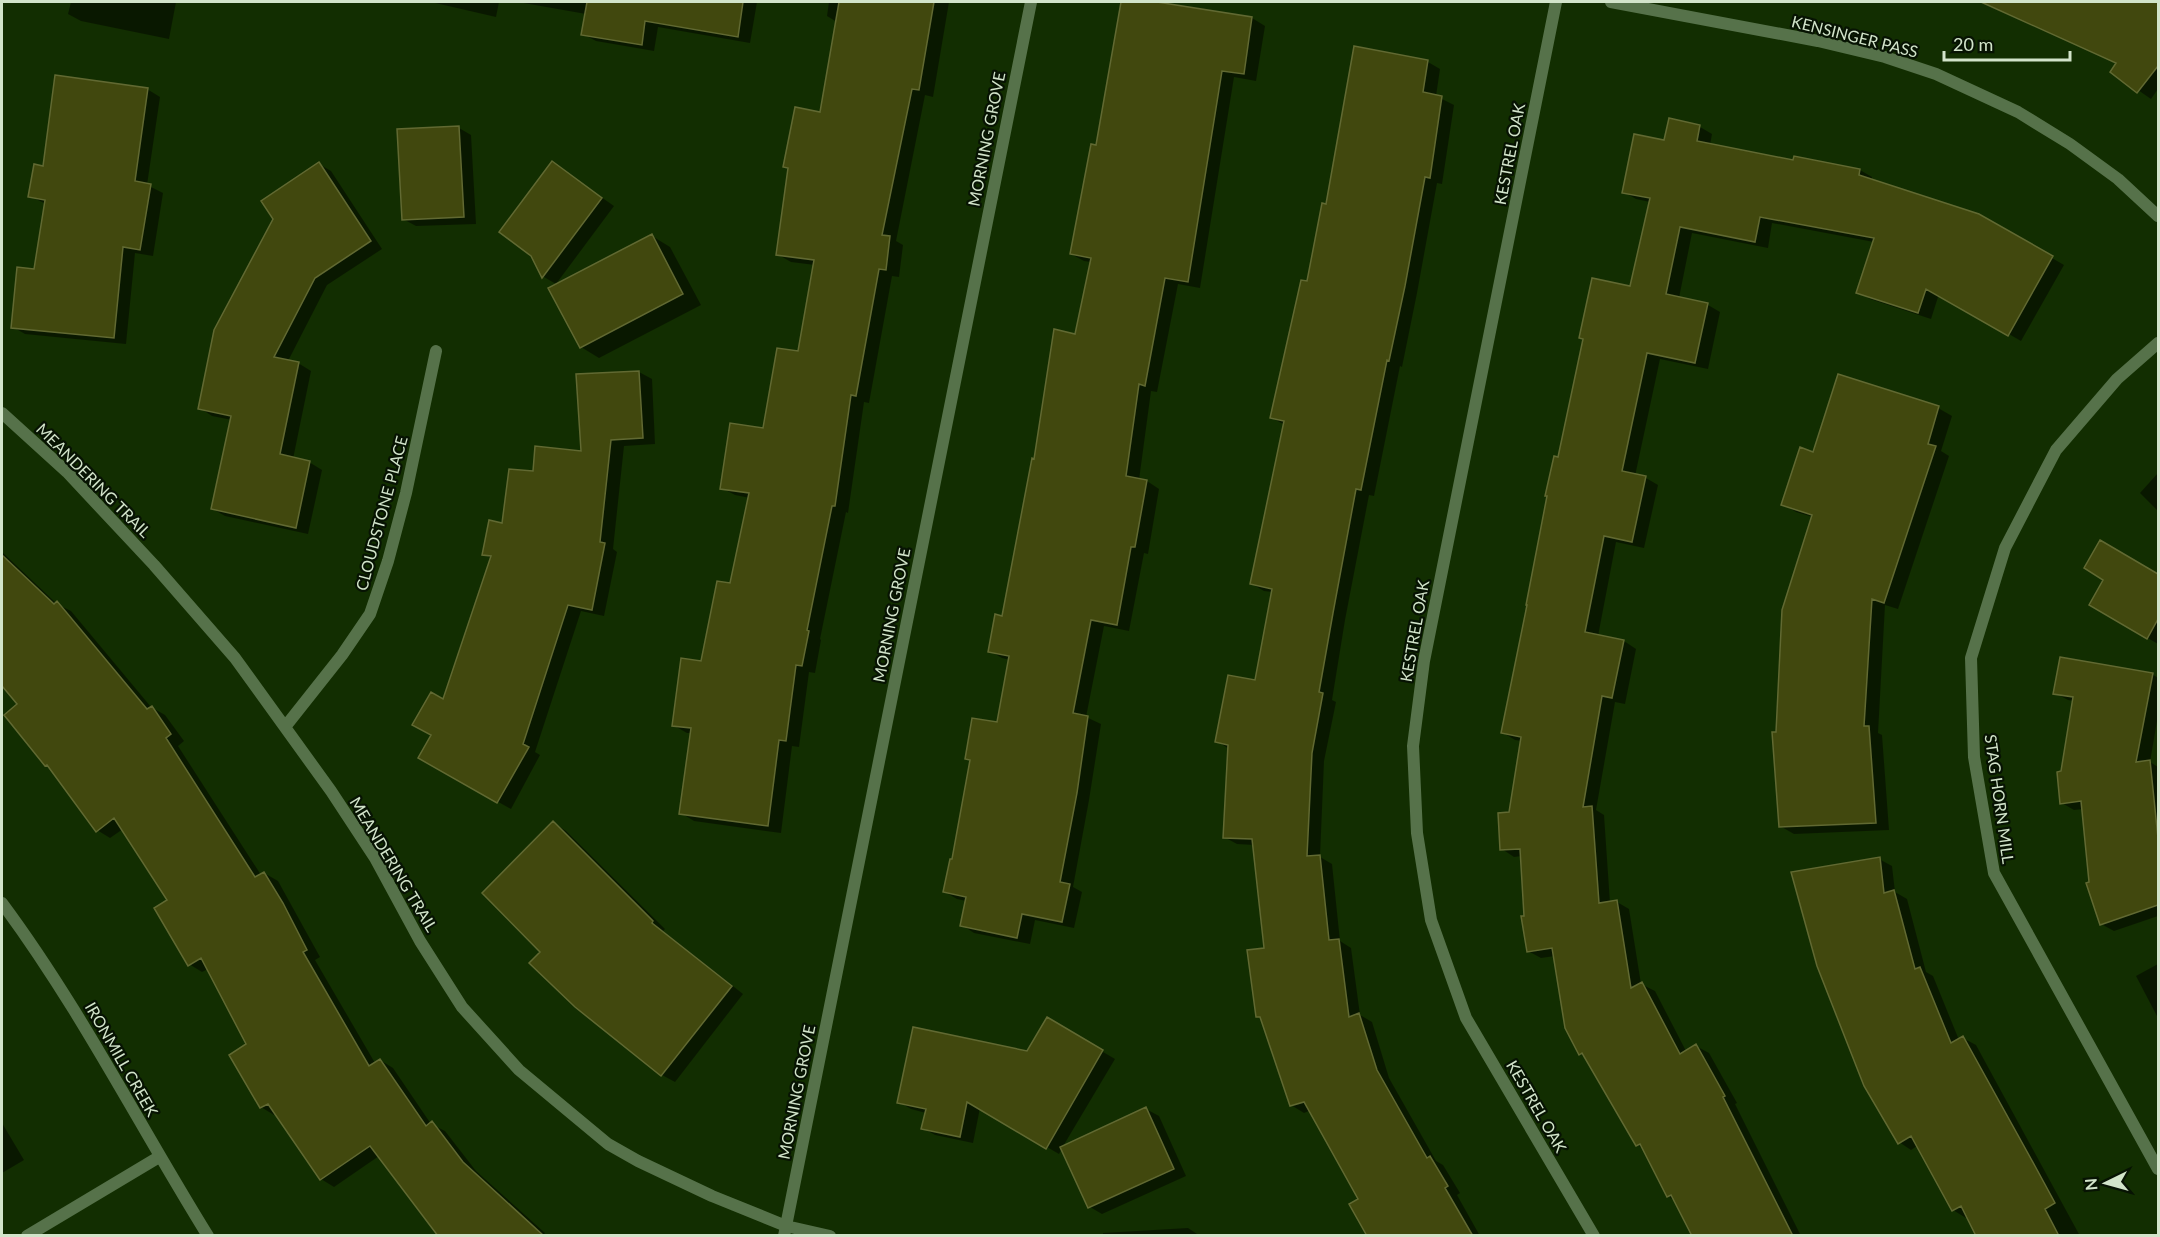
<svg xmlns="http://www.w3.org/2000/svg" width="2160" height="1237" font-family="Lato,sans-serif">
  <style>
    .shadow { fill: #0007 }
    .building { fill: #41480e; stroke: #616932; stroke-width: 1.5 }
    .lines { fill: none; stroke-linecap: round; stroke-linejoin: round }
    .minor { stroke: #56724a; stroke-width: 12 }
    .labels { text-anchor: middle; dominant-baseline: central; stroke-width: 4.5; stroke-linejoin: round; paint-order: stroke }
    .street-label { font-size: 16px; fill: #d2e4ca; stroke: #071303 }
  </style>
  <rect width="100%" height="100%" fill="#122e01"/>
  <path class="shadow" d="M71,2h105l-7,37 -88,-18 -13,-7z
    M431,2h68l-3,15z
    M518,2h239l-7,41 -92,-16 -4,24 -58,-10 -13,-7 3,-20z
    M829,2h120l-16,95 -8,-2 -29,146 7,4 -4,32 -7,-1 -23,127 -5,-1 -16,111 -2,-1 -26,127 1,1 -6,33 -6,-1 -10,75 -7,-1 -11,87 -87,-12 -13,-8 11,-80h-5l-14,-8 30,-63 28,-77 19,-87 -15,-3 -13,-7 42,-58 35,-77 16,-88 -24,-3 -14,-8 12,-85 -4,-3 36,-52 16,-92 -10,-6z
    M1123,2h24l105,16 13,8 -9,55 -22,-4 -34,211 -22,-4 -21,108 -6,-1 -12,89 8,1 12,8 -11,65 -4,-1 -15,78 -25,-5 -18,91 15,7 -12,76 -16,87 9,5 -8,36 -39,-8 -5,24 -56,-11 -12,-8 4,-24 -9,-2 -12,-7 8,-31 18,-100 -4,-3 31,-34 12,-64 -8,-2 -12,-7 13,-33 32,-158 41,-125 15,-73 -7,-1 -13,-7 26,-107z
    M2039,2h119v87l-7,10 -39,-27 6,-9 -88,-41z
    M1355,48l73,14 12,7 -4,27 18,9 -12,79 -5,-1 -20,110 -15,74 -2,-1 -26,130 -5,-1 -24,125 -13,80 4,2 -12,59 -4,96 12,7 8,77 11,7 9,67 12,7 17,56 47,83 7,4 17,28 -3,2 23,41h-111l-9,-36 -49,-90 -7,3 -13,-8 -28,-85 -6,-4 9,-66 -12,-105 -17,-1 -13,-7 5,-88 -12,-8 39,-59 17,-90 -9,-1 -12,-7 33,-159 -13,-7 37,-135 18,-78z
    M147,89l13,8 -13,88 16,8 -10,63 -18,-3 -9,91 -101,-10 -12,-7 22,-56 11,-67 -16,-8 14,-28z
    M1670,120l30,7 12,7 -2,11 84,17 66,8 12,7v4l106,34 86,50 -43,76 -82,-47 -8,25 -61,-20 -12,-7 16,-50 -102,-19 -4,25 -76,-15 -13,65 29,7 12,7 -12,57 -48,-10 -25,117 11,2 12,7 -14,63 -28,-6 -18,94 26,5 12,8 -11,55 -10,-2 -19,108 8,5 6,88 7,-1 12,7 12,75 14,7 31,60 10,-5 13,7 28,50 -2,1 66,132h-108l-18,-35 -7,-5 -24,-47 -7,-4 -50,-87 -7,-4 -25,-98 -14,2 -13,-7 -6,-95 -8,1 -12,-8 8,-36 12,-72 -7,-1 -13,-8 58,-273 72,-171 18,-86 -14,-3 -12,-7 41,-50z
    M459,128l12,7 5,89 -60,2 -13,-7z
    M552,163l62,43 -58,78 -12,-7 -12,-22z
    M319,164l12,7 51,78 -55,36 -39,76 10,2 13,8 -18,88 16,3 13,8 -14,64 -83,-18 -12,-7 19,-89 -20,-4 -12,-8z
    M652,236l18,11 31,58 -102,53 -18,-11z
    M639,372l13,7 3,65 -31,2 -11,103 4,3 -13,64 -23,-5 -46,141 5,3 -29,54 -91,-51 13,-23 58,-177 -7,-4 20,-29 30,-52 48,-20z
    M1938,408l14,8 -11,35 8,5 -51,153 -13,-4 -7,128 4,2 7,95 -95,4 -14,-8 -3,-93 36,-216 -17,-5 -13,-8 31,-51z
    M2158,473v38l-18,-18z
    M2101,542l57,33v69l-67,-39 14,-26z
    M2,552l55,52 14,7 80,96 14,8 19,26 -6,5 83,129 3,-2 14,8 42,76 -5,3 60,103 5,-3 13,8 38,56 14,7 31,40 69,62 -2,3h-106l2,-2 -60,-78 -45,31 -13,-8 -45,-66 -2,2 -13,-8 -13,-62 -40,-76 -6,3 -13,-8 -20,-63 -46,-72 -13,9 -13,-8 -47,-63 -4,-2 -27,-61 -17,-21z
    M2152,674l6,4v37l-8,47 8,5v149l-44,15 -13,-7 -10,-41 -8,-74 -9,1 -12,-7 1,-31 11,-71 -6,-1 -13,-7z
    M554,823l12,8 99,98 -2,2 80,63 -68,88 -13,-7 -86,-69z
    M1879,859l13,7 3,26 12,7 19,73 7,4 26,64 4,-2 13,7 104,191h-102l-10,-20 -2,2 -13,-8 -36,-64 -6,4 -12,-8z
    M2158,964v54l-22,-42z
    M1047,1019l68,40 -53,89 84,-39 13,7 27,60 -84,38 -12,-7 -28,-59 -3,6 -79,-46 -7,35 -38,-8 -12,-7 3,-15 -15,-4 -12,-7 128,-50z
    M2,1123l22,37 -22,13z
    M1188,1228l12,8h-97v-3z"/>
  <path class="building" d="M587,2h156l-5,35 -93,-16 -3,24 -61,-10z
    M839,2h95l-15,88 -7,-1 -30,146 8,1 -4,34 -7,-1 -23,127 -5,-1 -16,111h-3l-25,124 2,1 -7,35 -6,-1 -10,76 -7,-1 -11,86 -89,-12 12,-86 -19,-2 9,-68 20,3 16,-80 13,2 19,-90 -29,-4 10,-66 33,5 14,-80 21,3 16,-91 -38,-5 12,-87 -5,-1 12,-60 25,5z
    M1121,2h36l95,15 -8,57 -22,-3 -34,211 -23,-4 -20,108 -6,-2 -13,92 21,4 -12,67h-4l-14,78 -26,-5 -18,93 15,3 -11,77 -17,89 10,2 -8,38 -40,-8 -5,24 -57,-12 6,-29 -23,-5 7,-33h2l18,-99 -5,-1 7,-41 25,4 12,-66 -21,-4 7,-38 7,2 30,-158 2,1 20,-130 21,5 16,-76 -21,-4 21,-110 5,1z
    M1981,2h177v64l-21,27 -27,-21 6,-9z
    M1354,46l74,14 -5,32 19,4 -12,82 -5,-1 -20,109 -16,75 -2,-1 -26,130 -5,-1 -23,124 -14,79 4,1 -11,60 -5,103 13,-1 9,85 10,-1 10,78 10,-4 18,57 50,88 3,-2 18,30 -3,2 28,48h-106l-18,-32 9,-5 -54,-97 -14,4 -30,-89h-4l-9,-67 17,-2 -12,-109 -29,-1 5,-93 -13,-3 13,-67 27,5 17,-91 -22,-5 34,-163 -14,-3 31,-138 6,1 15,-78 4,1z
    M55,75l93,13 -13,93 16,3 -11,66 -17,-3 -9,91 -103,-10 6,-61 17,2 11,-69 -17,-3 6,-33 9,2z
    M1669,118l31,7 -3,16 96,19 1,-4 66,13 -1,6 120,39 74,42 -45,80 -82,-47 -8,24 -62,-20 18,-55 -114,-21 -5,25 -75,-15 -14,67 42,9 -13,60 -48,-10 -25,118 24,5 -14,66 -28,-6 -19,96 39,8 -12,58 -10,-2 -19,111 9,-1 7,97 18,-3 14,88 11,-6 38,72 16,-10 29,52 -2,1 70,139h-101l-21,-41 -4,2 -27,-53 -4,2 -54,-93 -3,2 -14,-27 -13,-80 -25,4 -6,-36h3l-4,-67 -20,1 -2,-37 11,-1 12,-75 -20,-4 26,-128h-1l21,-109h-2l9,-40 4,1 25,-118 -4,-1 13,-60 38,8 20,-88 -28,-5 12,-59 30,6z
    M459,126l5,91 -62,3 -5,-91z
    M552,161l50,37 -60,80 -11,-22 -32,-24z
    M319,162l52,79 -56,37 -41,79 25,5 -19,92 30,7 -14,67 -85,-19 20,-93 -33,-7 16,-79 59,-111 -12,-18z
    M652,234l31,60 -103,54 -32,-60z
    M639,371l4,67 -32,2 -11,102 5,1 -13,67 -24,-5 -45,139 6,3 -32,56 -79,-45 13,-23 -19,-10 19,-33 12,7 48,-143 -9,-1 7,-35 13,3 7,-54 24,2 2,-25 46,5 -5,-77z
    M1838,374l101,32 -11,38 8,2 -52,157 -12,-4 -8,127h5l7,97 -97,4 -7,-95h4l6,-122 30,-95 -31,-10 19,-58 13,5z
    M2100,540l58,34v45l-11,20 -58,-34 14,-25 -19,-12z
    M2,555l52,49 3,-3 90,108 5,-3 19,28 -5,4 89,139 9,-5 19,31 24,47 -4,2 66,114 11,-7 46,67 6,-5 31,41 81,74h-106l-68,-90 -50,34 -52,-76 -8,4 -31,-53 17,-11 -45,-86 -13,8 -34,-58 13,-8 -53,-82 -18,14 -49,-67 -2,1 -41,-51 13,-11 -15,-18z
    M2060,657l93,16 -17,89 14,-2 8,78v67l-58,20 -14,-42 3,-1 -8,-81 -21,3 -3,-32 4,-1 12,-74 -20,-3z
    M553,821l100,100 -1,2 80,63 -71,90 -86,-69 -46,-44 11,-11 -58,-59z
    M1880,857l4,36 10,-3 21,79 5,-2 31,76 12,-7 72,130 20,37 -10,6 14,27h-83l-15,-30 -9,5 -41,-75 -13,8 -34,-58 -47,-120 -26,-94z
    M1047,1017l56,33 -57,99 -79,-47 -7,35 -39,-8 5,-20 -29,-6 16,-76 114,24z
    M1146,1107l28,62 -86,39 -28,-61z"/>
  <g class="lines">
    <path class="minor" d="M1556,2l-132,659 -11,85 4,87 14,87 35,98 128,218
      M1611,2l207,39 67,16 51,17 82,38 52,32 48,35 40,37
      M2158,343l-41,36 -61,71 -51,98 -34,110 3,99 20,116 164,296
      M2,413l65,59 87,93 81,93 96,133 44,67 45,83 42,66 57,63 89,74 30,17 74,35 74,30 44,10
      M285,727l57,-72 28,-41 18,-53 18,-68 30,-142
      M2,903c78,105 137,222 206,333
      M27,1236l132,-79
      M784,1236l247,-1234"/>
  </g>
  <g class="labels">
    <g class="street-label">
      <text transform="translate(1855 36) rotate(14)">KENSINGER PASS</text>
      <text transform="translate(986 139) rotate(-79)">MORNING GROVE</text>
      <text transform="translate(1509 154) rotate(-79)">KESTREL OAK</text>
      <text transform="translate(94 480) rotate(45)">MEANDERING TRAIL</text>
      <text transform="translate(381 513) rotate(-75)">CLOUDSTONE PLACE</text>
      <text transform="translate(891 615) rotate(-79)">MORNING GROVE</text>
      <text transform="translate(1414 631) rotate(-80)">KESTREL OAK</text>
      <text transform="translate(2000 799) rotate(82)">STAG HORN MILL</text>
      <text transform="translate(394 864) rotate(59)">MEANDERING TRAIL</text>
      <text transform="translate(122 1059) rotate(60)">IRONMILL CREEK</text>
      <text transform="translate(796 1092) rotate(-79)">MORNING GROVE</text>
      <text transform="translate(1537 1106) rotate(60)">KESTREL OAK</text>
    </g>
  </g>
  <rect width="2160" height="1237" fill="none" stroke="#d2e4ca" stroke-width="6"/>
  <g transform="translate(2106 1183) rotate(265)" stroke="#071303" stroke-width="4.5" paint-order="stroke">
  <path d="M0-4.5L10 22L0 15L-10 22Z" fill="#d2e4ca"/>
  <text y="-9" font-size="16" font-weight="bold" text-anchor="middle" fill="#d2e4ca">N</text>
  </g>
  <path d="M1944 51v9h126v-9" fill="none" stroke="#d2e4ca" stroke-width="3"/>
  <text x="1953" y="51" font-size="18" fill="#d2e4ca" stroke="#071303" stroke-width="4.5" paint-order="stroke">20 m</text>
</svg>
